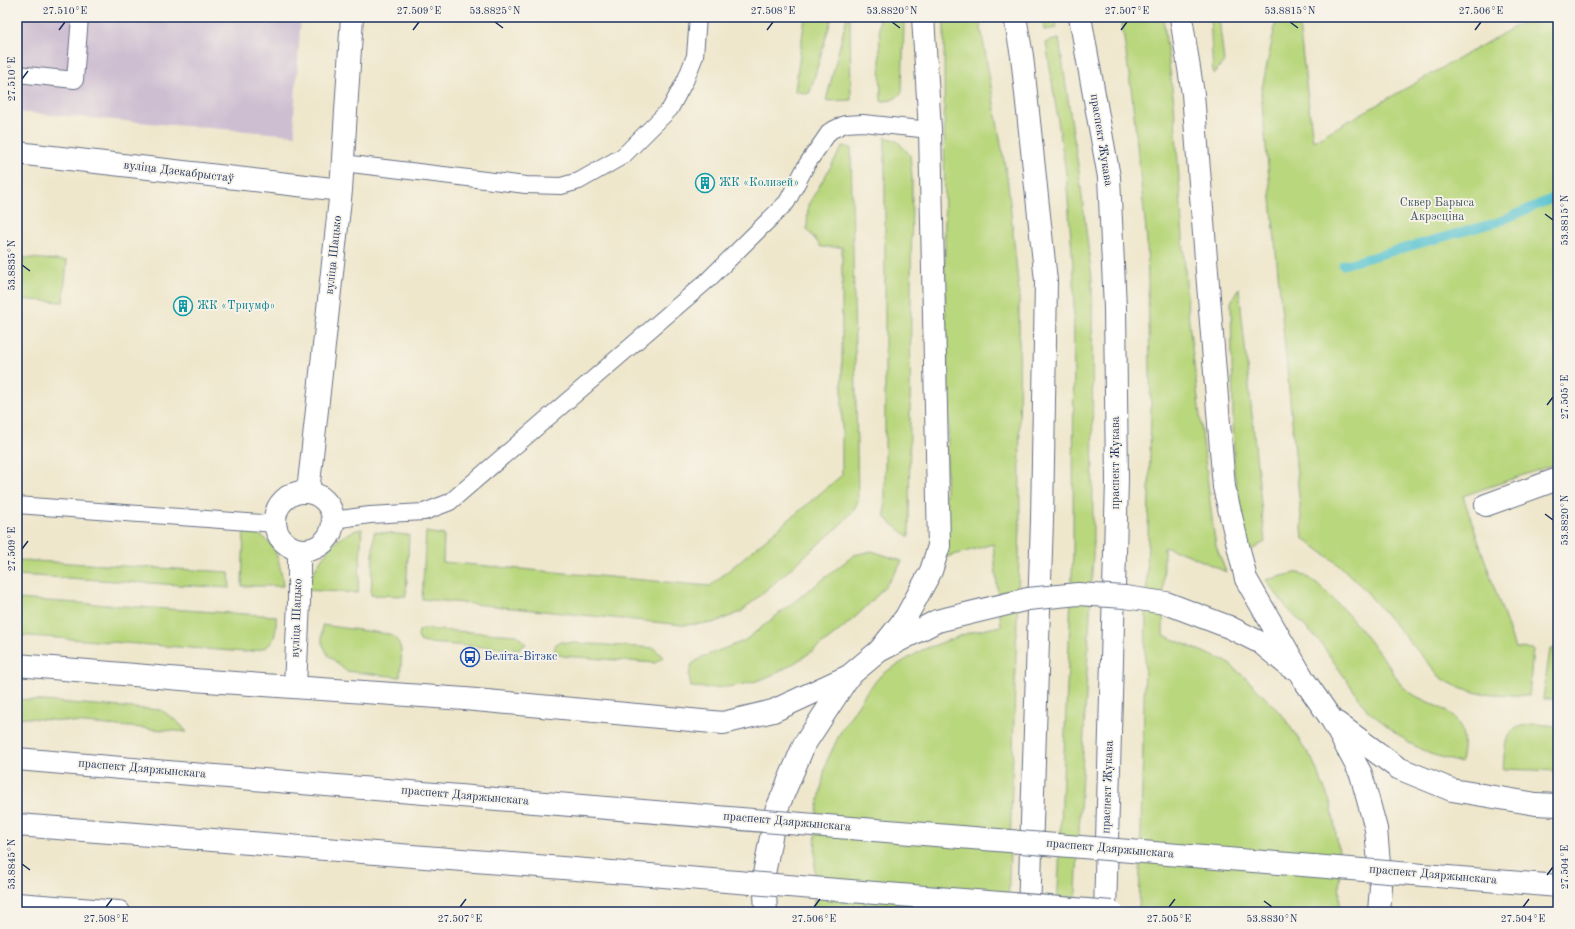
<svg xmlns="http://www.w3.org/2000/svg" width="1575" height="929" font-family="'Old Standard TT',serif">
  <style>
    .industrial { fill: #cebed1 }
    .green { fill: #b9d77d; stroke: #6a836e }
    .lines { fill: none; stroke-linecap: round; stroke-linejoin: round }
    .stream { stroke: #57c3d0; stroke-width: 9 }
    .service-casing { stroke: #656f84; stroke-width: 18 }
    .minor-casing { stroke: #656f84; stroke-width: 24 }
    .primary-casing { stroke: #656f84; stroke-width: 24 }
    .service { stroke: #fff; stroke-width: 16 }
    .minor { stroke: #fff; stroke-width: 22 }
    .primary { stroke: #fff; stroke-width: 22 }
    .primary-bridge-casing { stroke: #656f84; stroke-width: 24; stroke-linecap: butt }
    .primary-bridge { stroke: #fff; stroke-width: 22 }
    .ticks { fill: none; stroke: #1b2f5e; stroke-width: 1.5 }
    .labels { text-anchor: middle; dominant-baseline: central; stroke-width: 3.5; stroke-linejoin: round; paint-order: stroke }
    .street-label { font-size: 12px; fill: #1b2f5e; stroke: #f7f3e8 }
    .culture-label { font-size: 12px; fill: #0d838f; stroke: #f7f3e8; text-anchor: start }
    .park-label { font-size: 12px; fill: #425966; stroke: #f7f3e8 }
    .transit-label { font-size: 12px; fill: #164399; stroke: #f7f3e8; text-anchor: start }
    .neatline { fill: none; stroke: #1b2f5e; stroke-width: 1.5 }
    .ticks-label { font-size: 10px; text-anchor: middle; fill: #1b2f5e }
  </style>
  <rect width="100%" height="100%" fill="#f7f3e8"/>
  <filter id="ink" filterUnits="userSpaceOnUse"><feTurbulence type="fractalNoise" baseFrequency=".025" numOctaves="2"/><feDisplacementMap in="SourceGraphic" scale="8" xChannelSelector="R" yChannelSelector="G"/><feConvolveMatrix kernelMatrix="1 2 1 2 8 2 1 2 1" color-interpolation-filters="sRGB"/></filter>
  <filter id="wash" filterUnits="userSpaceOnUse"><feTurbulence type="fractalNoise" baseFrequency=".012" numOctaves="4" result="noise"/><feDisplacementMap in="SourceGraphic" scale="16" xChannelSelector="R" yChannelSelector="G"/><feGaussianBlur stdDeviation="0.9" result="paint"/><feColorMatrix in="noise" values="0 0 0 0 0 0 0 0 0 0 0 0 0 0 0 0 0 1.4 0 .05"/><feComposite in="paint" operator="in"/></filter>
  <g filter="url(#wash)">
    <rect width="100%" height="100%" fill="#efe7cc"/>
    <path class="industrial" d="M17,17h284l-7,97 1,21 -278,-23z"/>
    <path class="green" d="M805,17h27l-22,75 -3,2 -12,-3z
      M847,17h3l1,83 -25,1z
      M879,17h24l1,7 -2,68c-6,8 -12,9 -21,9z
      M944,17h35l29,167 11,107 1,234 -12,387h-194l2,-96 10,-53 15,-32 26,-40 15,-17 40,-24 46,-17 33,-7 -8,-82 -50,14 6,-145 -4,-116z
      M1042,17h13l2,11 -13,2z
      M1121,17h42l11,86 14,210 25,214 3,19 10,26 -37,-17 -25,-8 -1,88 64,27 21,18 35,36 29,43 19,45 8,48 1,60h-201l12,-502 -4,-169 -15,-145z
      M1210,17h9l5,45 -11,12z
      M1277,17h21l15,124 219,-124h26v446l-95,33 52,152 18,1 -4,47 -51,-3 -16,-4 -20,-10 -78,-90 -25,-24 -36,-27 -42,-445z
      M1059,39l20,133 13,107 1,275 -18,358h-18l16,-360 1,-273 -8,-106 -20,-131z
      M885,137l12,4 13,14 2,23 -3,359 -24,-19z
      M843,146l8,2 7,353 -5,10 -16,17 -96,84 -28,11 -30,2 -261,-26 4,-67 18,3 -1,27 267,24 132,-111v-228h-21l-14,-18 1,-24z
      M18,257l49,4 -4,41 -46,-3z
      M1239,288l26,254 -17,10 -14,-80 -3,-170z
      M244,528c32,10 35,28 39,58h-41z
      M362,529l-4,64 -53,-3c12,-26 27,-56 57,-61z
      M374,532l35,3 -3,61 -35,-1z
      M872,551l30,10c-20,41 -94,100 -137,117 -24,9 -49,11 -74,9l-2,-12 3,-11 10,-7 42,-16 110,-86z
      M17,560l212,12 1,16 -213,-13z
      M1299,572c35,20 65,62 90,94 4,6 8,14 13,20 17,17 45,18 57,38 7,12 4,26 2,39l-31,-9 -21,-11 -41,-32 -48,-69 -33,-34 -21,-28z
      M17,599l259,17c1,25 -4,34 -31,36l-228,-17z
      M322,625l67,9c17,8 12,26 11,43l-54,-6 -18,-16 -6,-12z
      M423,629l94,6 9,9 -8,5 -92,-6 -6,-2 -2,-5 1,-5z
      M560,642l94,6 9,9 -8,6 -92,-7 -6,-2 -3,-4 2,-6z
      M1550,649h8v50h-15z
      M17,699l144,11 16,11 10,11 -170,-15z
      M1535,724l23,2v45l-55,-2c3,-27 -1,-43 32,-45z"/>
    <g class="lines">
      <path class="stream" d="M1343,265l155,-43 60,-26"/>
    </g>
  </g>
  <g filter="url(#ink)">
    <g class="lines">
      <defs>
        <path id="service" d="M17,74l58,6 5,-63
          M343,163l183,22 35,1 18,-5 44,-25 47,-47 16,-30 9,-23 3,-39
          M17,505l258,19
          M333,520l37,-5 54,-3 26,-10 259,-223 78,-77 20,-38 23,-33 15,-7 18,-1 67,7"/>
        <path id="minor" d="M17,153l324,37
          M308,492l33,-302 11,-173
          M275 521a29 29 0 1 1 58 0a29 29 0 1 1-58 0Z
          M1486,505l72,-26
          M295,686l4,-84v-52"/>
        <path id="primary" d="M1015,17l7,39 24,225 -4,239 -13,392
          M1080,17l29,160 6,131 2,172 -12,432
          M1181,17l12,77 31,393 22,92 58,101 28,40 29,54 15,55 5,58 -2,25
          M1229,627l32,16 29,24
          M879,651l27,-34 25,-46 8,-25 -9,-416 -7,-113
          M17,665l176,15 272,19 258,24 50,-12 76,-35
          M1337,723l61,45 54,22 84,14 22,1
          M17,759l150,13
          M17,825l146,11
          M17,904l102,8
          M766,912l-2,-38 12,-63 28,-66 45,-69 30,-25 58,-30"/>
      </defs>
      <use href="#service" class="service-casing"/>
      <use href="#minor" class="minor-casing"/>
      <use href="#primary" class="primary-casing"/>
      <use href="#service" class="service"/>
      <use href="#minor" class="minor"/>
      <use href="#primary" class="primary"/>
      <defs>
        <path id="primary-bridge" d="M937,621l91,-22 50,-5 47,3 41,6 63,24
          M167,772l1391,114
          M163,836l949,76"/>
      </defs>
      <use href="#primary-bridge" class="primary-bridge-casing"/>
      <use href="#primary-bridge" class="primary-bridge"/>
    </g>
  </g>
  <path class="ticks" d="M495,22l8,6M892,22l8,6M1290,22l8,6M59,30l6,-8M413,30l6,-8M767,30l6,-8M1121,30l6,-8M1475,30l6,-8M22,79l6,-8M1545,214l8,6M22,265l8,6M1547,405l6,-8M1545,514l8,6M22,549l6,-8M22,864l8,6M1547,875l6,-8M1264,901l8,6M106,907l6,-8M460,907l6,-8M814,907l6,-8M1169,907l6,-8M1523,907l6,-8"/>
  <defs>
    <symbol id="building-ring" viewBox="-11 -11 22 22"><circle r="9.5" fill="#f7f3e8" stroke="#0f9aa8" stroke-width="1.5"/><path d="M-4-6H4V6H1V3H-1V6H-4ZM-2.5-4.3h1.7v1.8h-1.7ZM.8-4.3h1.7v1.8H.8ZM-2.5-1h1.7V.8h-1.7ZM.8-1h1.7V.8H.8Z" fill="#0f9aa8"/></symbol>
    <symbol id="bus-ring" viewBox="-11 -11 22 22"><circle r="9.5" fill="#f7f3e8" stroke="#1a4fb4" stroke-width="1.5"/><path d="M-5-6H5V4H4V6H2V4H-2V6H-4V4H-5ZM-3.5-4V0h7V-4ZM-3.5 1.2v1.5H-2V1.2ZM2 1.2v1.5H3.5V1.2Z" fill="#1a4fb4"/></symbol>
  </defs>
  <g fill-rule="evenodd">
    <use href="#building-ring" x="694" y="172" width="22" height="22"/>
    <use href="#building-ring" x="172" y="295" width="22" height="22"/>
    <use href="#bus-ring" x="459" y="646" width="22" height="22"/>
  </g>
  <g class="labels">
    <g class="street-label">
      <text transform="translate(1101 140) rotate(81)">праспект Жукава</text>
      <text transform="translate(179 172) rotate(7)">вуліца Дзекабрыстаў</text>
      <text transform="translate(334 255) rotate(-84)">вуліца Шацько</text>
      <text transform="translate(1116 463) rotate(-90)">праспект Жукава</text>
      <text transform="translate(297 618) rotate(-88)">вуліца Шацько</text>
      <text transform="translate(142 769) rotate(5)">праспект Дзяржынскага</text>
      <text transform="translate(1108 787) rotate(-88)">праспект Жукава</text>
      <text transform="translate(465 796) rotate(5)">праспект Дзяржынскага</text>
      <text transform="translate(787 822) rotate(5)">праспект Дзяржынскага</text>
      <text transform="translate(1110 849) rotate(5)">праспект Дзяржынскага</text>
      <text transform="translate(1433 875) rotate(5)">праспект Дзяржынскага</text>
    </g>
    <g class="culture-label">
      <text x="719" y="183">ЖК «Колизей»</text>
      <text x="197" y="306">ЖК «Триумф»</text>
    </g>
    <g class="park-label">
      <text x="1437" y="203">Сквер Барыса<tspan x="1437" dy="14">Акрэсціна</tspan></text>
    </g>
    <g class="transit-label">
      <text x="484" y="657">Беліта-Вітэкс</text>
    </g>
  </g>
  <rect width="1575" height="929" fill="none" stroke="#f7f3e8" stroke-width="44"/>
  <rect x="22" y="22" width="1531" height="885" class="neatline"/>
  <g class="ticks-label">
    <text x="65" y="14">27.510°E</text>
    <text x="419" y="14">27.509°E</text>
    <text x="495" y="14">53.8825°N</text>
    <text x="773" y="14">27.508°E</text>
    <text x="892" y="14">53.8820°N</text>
    <text x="1127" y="14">27.507°E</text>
    <text x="1290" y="14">53.8815°N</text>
    <text x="1481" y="14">27.506°E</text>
    <text transform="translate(11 79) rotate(-90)" y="4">27.510°E</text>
    <text transform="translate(1564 220) rotate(-90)" y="4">53.8815°N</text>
    <text transform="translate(11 265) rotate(-90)" y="4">53.8835°N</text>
    <text transform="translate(1564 397) rotate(-90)" y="4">27.505°E</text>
    <text transform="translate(1564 520) rotate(-90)" y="4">53.8820°N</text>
    <text transform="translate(11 549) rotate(-90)" y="4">27.509°E</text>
    <text transform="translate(11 864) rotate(-90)" y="4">53.8845°N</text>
    <text transform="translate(1564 867) rotate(-90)" y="4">27.504°E</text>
    <text x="106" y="922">27.508°E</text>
    <text x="460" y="922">27.507°E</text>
    <text x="814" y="922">27.506°E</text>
    <text x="1169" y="922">27.505°E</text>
    <text x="1272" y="922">53.8830°N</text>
    <text x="1523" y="922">27.504°E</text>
  </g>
</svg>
